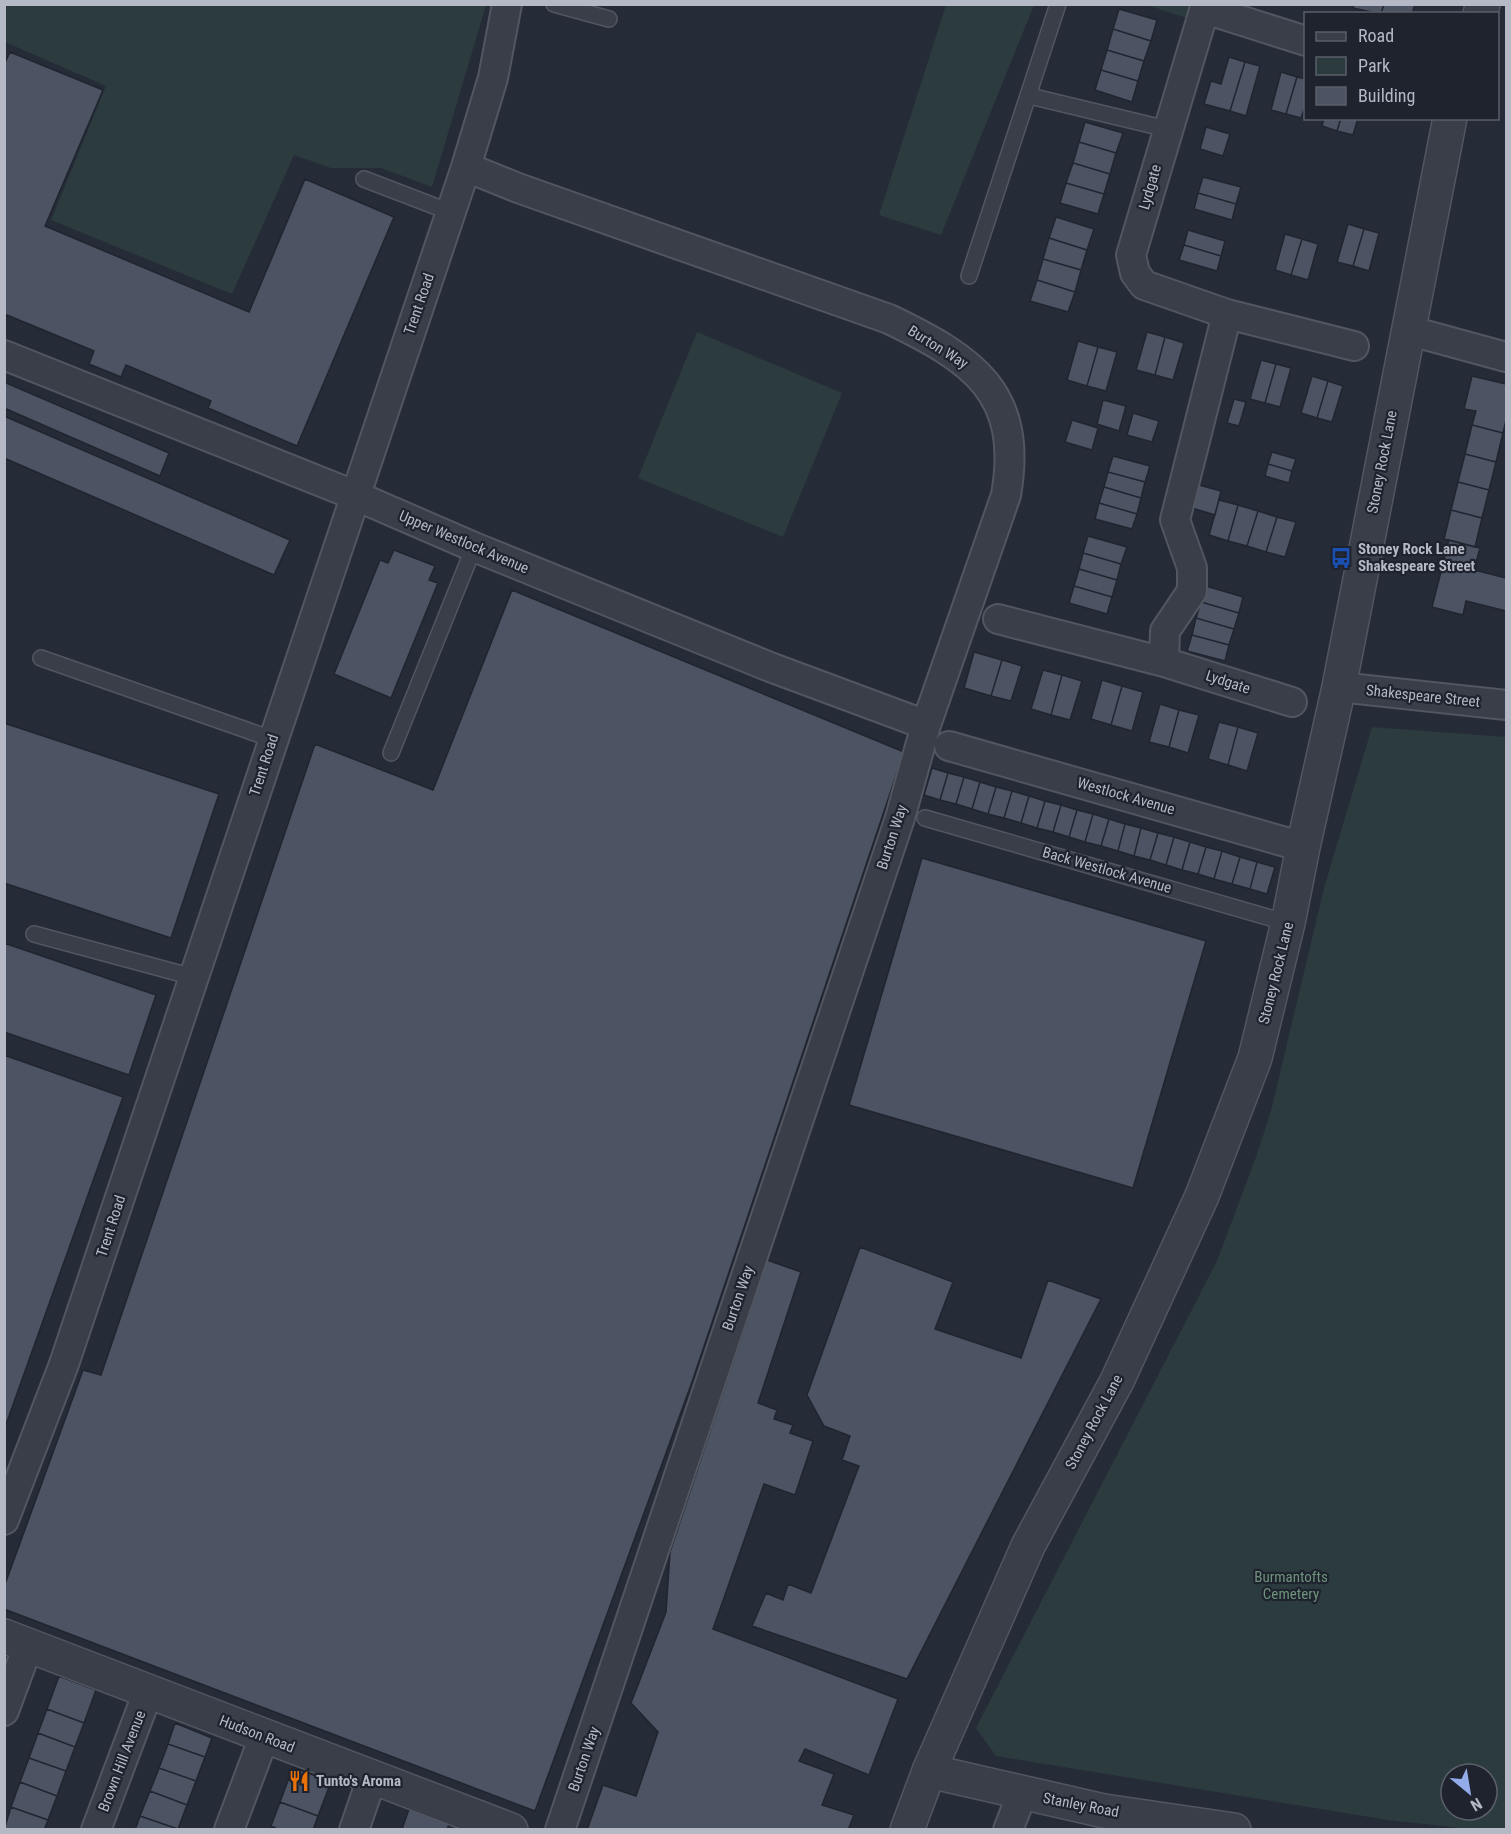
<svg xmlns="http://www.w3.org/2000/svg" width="1511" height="1834" font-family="'Roboto Condensed',sans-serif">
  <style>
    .green { fill: #2b3b3e; fill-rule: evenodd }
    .building { fill: #4c5362; stroke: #202530; stroke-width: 1.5 }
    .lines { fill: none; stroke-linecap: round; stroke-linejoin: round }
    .service-casing { stroke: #515661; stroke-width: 18 }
    .minor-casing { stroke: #515661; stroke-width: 32 }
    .tertiary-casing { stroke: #515661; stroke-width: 36 }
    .service { stroke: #393e49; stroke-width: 15 }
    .minor { stroke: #393e49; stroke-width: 28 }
    .tertiary { stroke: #393e49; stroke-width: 33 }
    .labels { text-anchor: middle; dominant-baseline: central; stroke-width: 4.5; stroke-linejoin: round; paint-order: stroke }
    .street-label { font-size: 15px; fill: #b4b9c5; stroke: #1e232e }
    .poi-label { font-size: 15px; font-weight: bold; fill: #b4b9c5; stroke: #1e232e; text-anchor: start }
    .park-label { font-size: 15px; fill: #6e937b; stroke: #1e232e }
  </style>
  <rect width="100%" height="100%" fill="#262b38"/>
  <path class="green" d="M232,4l254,1 -54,182 -51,-19h-50l-37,-13 -62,139 -181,-74 55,-134 -101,-44 -1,-37z
    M946,5h88l-93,230 -62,-20z
    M1147,5h44l-4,13z
    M697,332l145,61 -59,144 -145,-59z
    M1372,727l134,10v1092h-37l-81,-9 -392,-64 -20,-28 241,-467 39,-104 15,-46 53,-223zM1451,1774h36v36h-36z"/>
  <path class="building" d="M1354,4h30l-3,10 -28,-6z
    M1384,4h31l-3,10h-31z
    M1119,9l38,11 -6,21 -38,-12z
    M1113,29l38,12 -7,20 -37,-11z
    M1107,50l37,11 -6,20 -37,-11z
    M10,52l93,38 -58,136 204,86 56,-133 89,38 -97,229 -89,-38 3,-7 -85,-36 -5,12 -32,-13 5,-13 -87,-36 -3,7v-257z
    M1229,57l16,5 -15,49 -26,-7 7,-23 10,3z
    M1245,62l15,4 -14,50 -16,-5z
    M1101,70l37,11 -6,21 -37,-12z
    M1281,72l16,5 -11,37 -15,-4z
    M1297,77l9,2v25l-5,14 -15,-4z
    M1324,118h17l-4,13 -15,-5z
    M1341,118h17l-5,17 -16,-4z
    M1085,122l38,11 -7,20 -37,-11z
    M1206,127l24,7 -7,22 -23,-7z
    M1079,142l37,11 -6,21 -37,-11z
    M1073,163l37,11 -6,20 -38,-11z
    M1203,177l38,10 -5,17 -38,-11z
    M1066,183l38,11 -6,20 -38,-11z
    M1198,193l38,11 -4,16 -38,-11z
    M1056,217l38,12 -7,21 -38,-12z
    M1348,224l16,5 -11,37 -16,-4z
    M1364,229l15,4 -10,38 -16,-5z
    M1188,230l37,11 -4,15 -37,-11z
    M1285,234l17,5 -11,36 -16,-5z
    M1049,238l38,12 -6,20 -38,-11z
    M1302,239l16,5 -10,36 -17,-5z
    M1184,245l37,11 -4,15 -38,-11z
    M1043,259l38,11 -6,22 -38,-12z
    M1037,280l38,12 -7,20 -38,-11z
    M1147,332l18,5 -10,38 -19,-5z
    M1165,337l19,6 -11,37 -18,-5z
    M1078,341l20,6 -11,39 -20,-6z
    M1098,347l19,5 -11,39 -19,-5z
    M1261,360l15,4 -11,39 -15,-4z
    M1276,364l15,4 -11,39 -15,-4z
    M1312,376l16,5 -11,37 -16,-5z
    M1472,376l34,8v36l-3,13 -31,-8 4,-14 -12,-2z
    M1328,381l15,5 -11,36 -15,-4z
    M4,382l165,71 -9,23 -156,-68z
    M1234,399l12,3 -7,24 -12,-3z
    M1103,400l23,6 -7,25 -22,-7z
    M1133,413l26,8 -7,21 -25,-7z
    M4,416l286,124 -16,35 -270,-117z
    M1072,420l26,8 -6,22 -27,-8z
    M1472,425l31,8 -7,29 -31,-8z
    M1272,452l24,7 -4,12 -24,-7z
    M1465,454l31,8 -7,28 -31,-8z
    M1113,456l37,10 -5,16 -37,-10z
    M1268,464l24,7 -3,12 -24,-7z
    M1108,472l37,10 -4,16 -37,-11z
    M1458,482l31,8 -7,28 -31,-8z
    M1199,485l22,6 -6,24 -23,-7z
    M1104,487l37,11 -4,16 -38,-11z
    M1219,500l19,5 -10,36 -19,-6z
    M1099,503l38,11 -5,15 -37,-10z
    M1238,505l20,6 -11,35 -19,-5z
    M1451,510l31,8 -7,29 -31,-8z
    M1258,511l19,6 -11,35 -19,-6z
    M1277,517l19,5 -11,35 -19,-5z
    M1088,536l39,11 -6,17 -38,-11z
    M1449,540l31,8 -6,22 32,8v33l-40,-10 -3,14 -31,-8z
    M394,550l41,16 -6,14 9,3 -47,115 -57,-24 46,-114 8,3z
    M1083,553l38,11 -4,16 -38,-11z
    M1079,569l38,11 -5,17 -38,-11z
    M1074,586l38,11 -5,17 -38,-11z
    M1206,586l37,11 -4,16 -38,-11z
    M512,590l392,162 -212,630 -157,429 -531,-202v-22l79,-217 18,5 214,-631 118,46z
    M1201,602l38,11 -5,16 -38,-11z
    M1196,618l38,11 -5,16 -37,-10z
    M1192,635l37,10 -4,16 -38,-10z
    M974,652l28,8 -11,36 -27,-8z
    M1002,660l20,6 -11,35 -20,-5z
    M1043,670l19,5 -11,40 -20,-6z
    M1062,675l20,6 -12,39 -19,-5z
    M1102,680l20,6 -11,39 -20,-6z
    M1122,686l21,6 -11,39 -21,-6z
    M1160,704l19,6 -10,37 -20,-5z
    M1179,710l20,5 -11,38 -19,-6z
    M1219,722l19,5 -10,38 -20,-6z
    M4,723l215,71 -48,144 -167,-55z
    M1238,727l20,6 -11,38 -19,-6z
    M932,768l16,5 -8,27 -16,-5z
    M948,773l16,4 -8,27 -16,-4z
    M964,777l16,5 -8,27 -16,-5z
    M980,782l16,5 -8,27 -16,-5z
    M996,787l16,4 -8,27 -16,-4z
    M1012,791l17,5 -8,27 -17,-5z
    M1029,796l16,5 -8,27 -16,-5z
    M1045,801l16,4 -8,27 -16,-4z
    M1061,805l16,5 -8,27 -16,-5z
    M1077,810l16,4 -8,28 -16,-5z
    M1093,814l16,5 -8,27 -16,-4z
    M1109,819l16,5 -7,27 -17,-5z
    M1125,824l16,4 -7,28 -16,-5z
    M1141,828l17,5 -8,27 -16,-4z
    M1158,833l16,4 -8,28 -16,-5z
    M1174,837l16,5 -8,28 -16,-5z
    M1190,842l16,5 -8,27 -16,-4z
    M1206,847l16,4 -8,28 -16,-5z
    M1222,851l18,6 -8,27 -18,-5z
    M1240,857l17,5 -7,27 -18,-5z
    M922,858l284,83 -73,247 -284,-83z
    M1257,862l18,5 -8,27 -17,-5z
    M4,943l152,52 -27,80 -125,-43z
    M4,1055l119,42 -119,333z
    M860,1247l93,35 -18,47 86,29 27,-78 53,19 -194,380 -155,-53 14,-33 17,7 5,-16 23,9 48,-127 -17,-6 8,-24 -26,-10 -17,-31z
    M767,1260l34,12 -43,131 19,7 -3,9 19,6 -3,8 23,8 -18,54 -31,-11 -51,145 185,70 -29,76 -64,-26 -6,12 35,13 -12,31 32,10 -6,15h-261l16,-45 33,11 22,-64 -27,-29 35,-91 4,-60z
    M59,1676l37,14 -12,33 -37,-14z
    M47,1709l37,14 -9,24 -37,-14z
    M175,1723l37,15 -7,19 -37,-13z
    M38,1733l37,14 -9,24 -37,-13z
    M168,1744l37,13 -9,24 -37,-13z
    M29,1758l37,13 -9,25 -37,-14z
    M293,1767l38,15 -13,34 -38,-14z
    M159,1768l37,13 -9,24 -37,-14z
    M20,1782l37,14 -9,24 -37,-13z
    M150,1791l37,14 -9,24 -38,-13z
    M280,1802l38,14 -5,14h-33l-9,-4z
    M11,1807l37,13 -4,10h-40z
    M409,1809l40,15 -2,6 -45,-1z
    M140,1816l38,13 -43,1z"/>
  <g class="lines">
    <defs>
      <path id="service" d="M554,4l55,15
        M1030,96l137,33
        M364,179l86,33
        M969,276l89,-272
        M41,658l231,81
        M391,753l83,-206
        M925,818l363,105
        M34,934l159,43"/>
      <path id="minor" d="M1205,9l101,32
        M466,167l52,21 371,131c83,40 135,73 117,176l-80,230 -26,93 -340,1012
        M1227,314l127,32
        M1407,330l99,27
        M4,355l350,140 120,52 296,120 156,58
        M998,619l166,43 1,-31 27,-40v-23l-17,-48 52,-206 -83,-29 -9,-12 -4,-18 75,-251
        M1164,662l128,40
        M1339,687l167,18
        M949,746l354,101
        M4,1520l60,-156 402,-1197 27,-89 14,-74
        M4,1711l24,-65
        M96,1830l52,-138
        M229,1830l35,-93
        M354,1830l18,-52
        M1008,1830l14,-36"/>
      <path id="tertiary" d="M1480,14l3,-10
        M4,1636l507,194
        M929,1771l175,40 130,19
        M907,1830l22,-59 99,-225 89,-165 85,-185 53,-138 33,-135 15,-76 36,-160 111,-569"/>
    </defs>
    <use href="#service" class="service-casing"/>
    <use href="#minor" class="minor-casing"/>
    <use href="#tertiary" class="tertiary-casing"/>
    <use href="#service" class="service"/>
    <use href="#minor" class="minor"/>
    <use href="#tertiary" class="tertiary"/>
  </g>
  <defs>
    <symbol id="bus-bare" viewBox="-9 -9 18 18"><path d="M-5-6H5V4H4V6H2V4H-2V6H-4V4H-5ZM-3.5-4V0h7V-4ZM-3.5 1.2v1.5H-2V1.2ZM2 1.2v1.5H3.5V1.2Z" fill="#1a4fb4" stroke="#1e232e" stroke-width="2.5" paint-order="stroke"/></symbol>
    <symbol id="restaurant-bare" viewBox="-9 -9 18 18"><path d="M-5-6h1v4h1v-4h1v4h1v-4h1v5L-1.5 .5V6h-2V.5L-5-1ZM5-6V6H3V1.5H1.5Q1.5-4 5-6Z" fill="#e8710a" stroke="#1e232e" stroke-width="2.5" paint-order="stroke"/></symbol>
  </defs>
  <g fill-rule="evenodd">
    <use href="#bus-bare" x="1326" y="543" width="30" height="30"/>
    <use href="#restaurant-bare" x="284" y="1766" width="30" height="30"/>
  </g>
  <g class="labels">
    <g class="street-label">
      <text transform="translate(1150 187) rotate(-74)">Lydgate</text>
      <text transform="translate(419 304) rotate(-71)">Trent Road</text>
      <text transform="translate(938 347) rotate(32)">Burton Way</text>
      <text transform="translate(1382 462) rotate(-79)">Stoney Rock Lane</text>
      <text transform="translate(464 542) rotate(23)">Upper Westlock Avenue</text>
      <text transform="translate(1228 682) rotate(18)">Lydgate</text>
      <text transform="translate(1423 696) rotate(6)">Shakespeare Street</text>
      <text transform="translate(264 765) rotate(-72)">Trent Road</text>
      <text transform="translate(1126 796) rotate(16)">Westlock Avenue</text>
      <text transform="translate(892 837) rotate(-72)">Burton Way</text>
      <text transform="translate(1107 870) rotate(16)">Back Westlock Avenue</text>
      <text transform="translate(1276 973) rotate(-76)">Stoney Rock Lane</text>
      <text transform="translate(111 1226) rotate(-72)">Trent Road</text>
      <text transform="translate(738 1298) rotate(-71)">Burton Way</text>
      <text transform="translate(1094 1422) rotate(-62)">Stoney Rock Lane</text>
      <text transform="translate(257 1734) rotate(21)">Hudson Road</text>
      <text transform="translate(584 1759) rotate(-71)">Burton Way</text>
      <text transform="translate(122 1761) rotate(-69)">Brown Hill Avenue</text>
      <text transform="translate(1081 1805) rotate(11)">Stanley Road</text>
    </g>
    <g class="poi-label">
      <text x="1358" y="549">Stoney Rock Lane<tspan x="1358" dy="17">Shakespeare Street</tspan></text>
      <text x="316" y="1781">Tunto's Aroma</text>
    </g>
    <g class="park-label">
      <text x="1291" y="1577">Burmantofts<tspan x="1291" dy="17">Cemetery</tspan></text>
    </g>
  </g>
  <rect width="1511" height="1834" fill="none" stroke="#b4b9c5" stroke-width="12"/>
  <rect x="1304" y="12" width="195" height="108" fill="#1e232e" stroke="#5a5f6a" stroke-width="1.5"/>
  <rect x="1316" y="32" width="30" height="9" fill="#393e49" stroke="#5a5f6a" stroke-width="1.5"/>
  <text x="1358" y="42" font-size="18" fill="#b4b9c5">Road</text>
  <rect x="1316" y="57" width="30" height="18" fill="#2b3b3e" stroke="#5a5f6a" stroke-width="1.5"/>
  <text x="1358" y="72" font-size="18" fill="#b4b9c5">Park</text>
  <rect x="1316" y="87" width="30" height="18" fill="#4c5362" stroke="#5a5f6a" stroke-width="1.5"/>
  <text x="1358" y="102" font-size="18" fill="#b4b9c5">Building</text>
  <g transform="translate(1469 1792) rotate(150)"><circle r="28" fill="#1e232e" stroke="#5a5f6a" stroke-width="1.5"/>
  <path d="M0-4.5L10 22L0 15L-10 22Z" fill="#94abea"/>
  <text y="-9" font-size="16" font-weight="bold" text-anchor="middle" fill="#b4b9c5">N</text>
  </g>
</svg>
